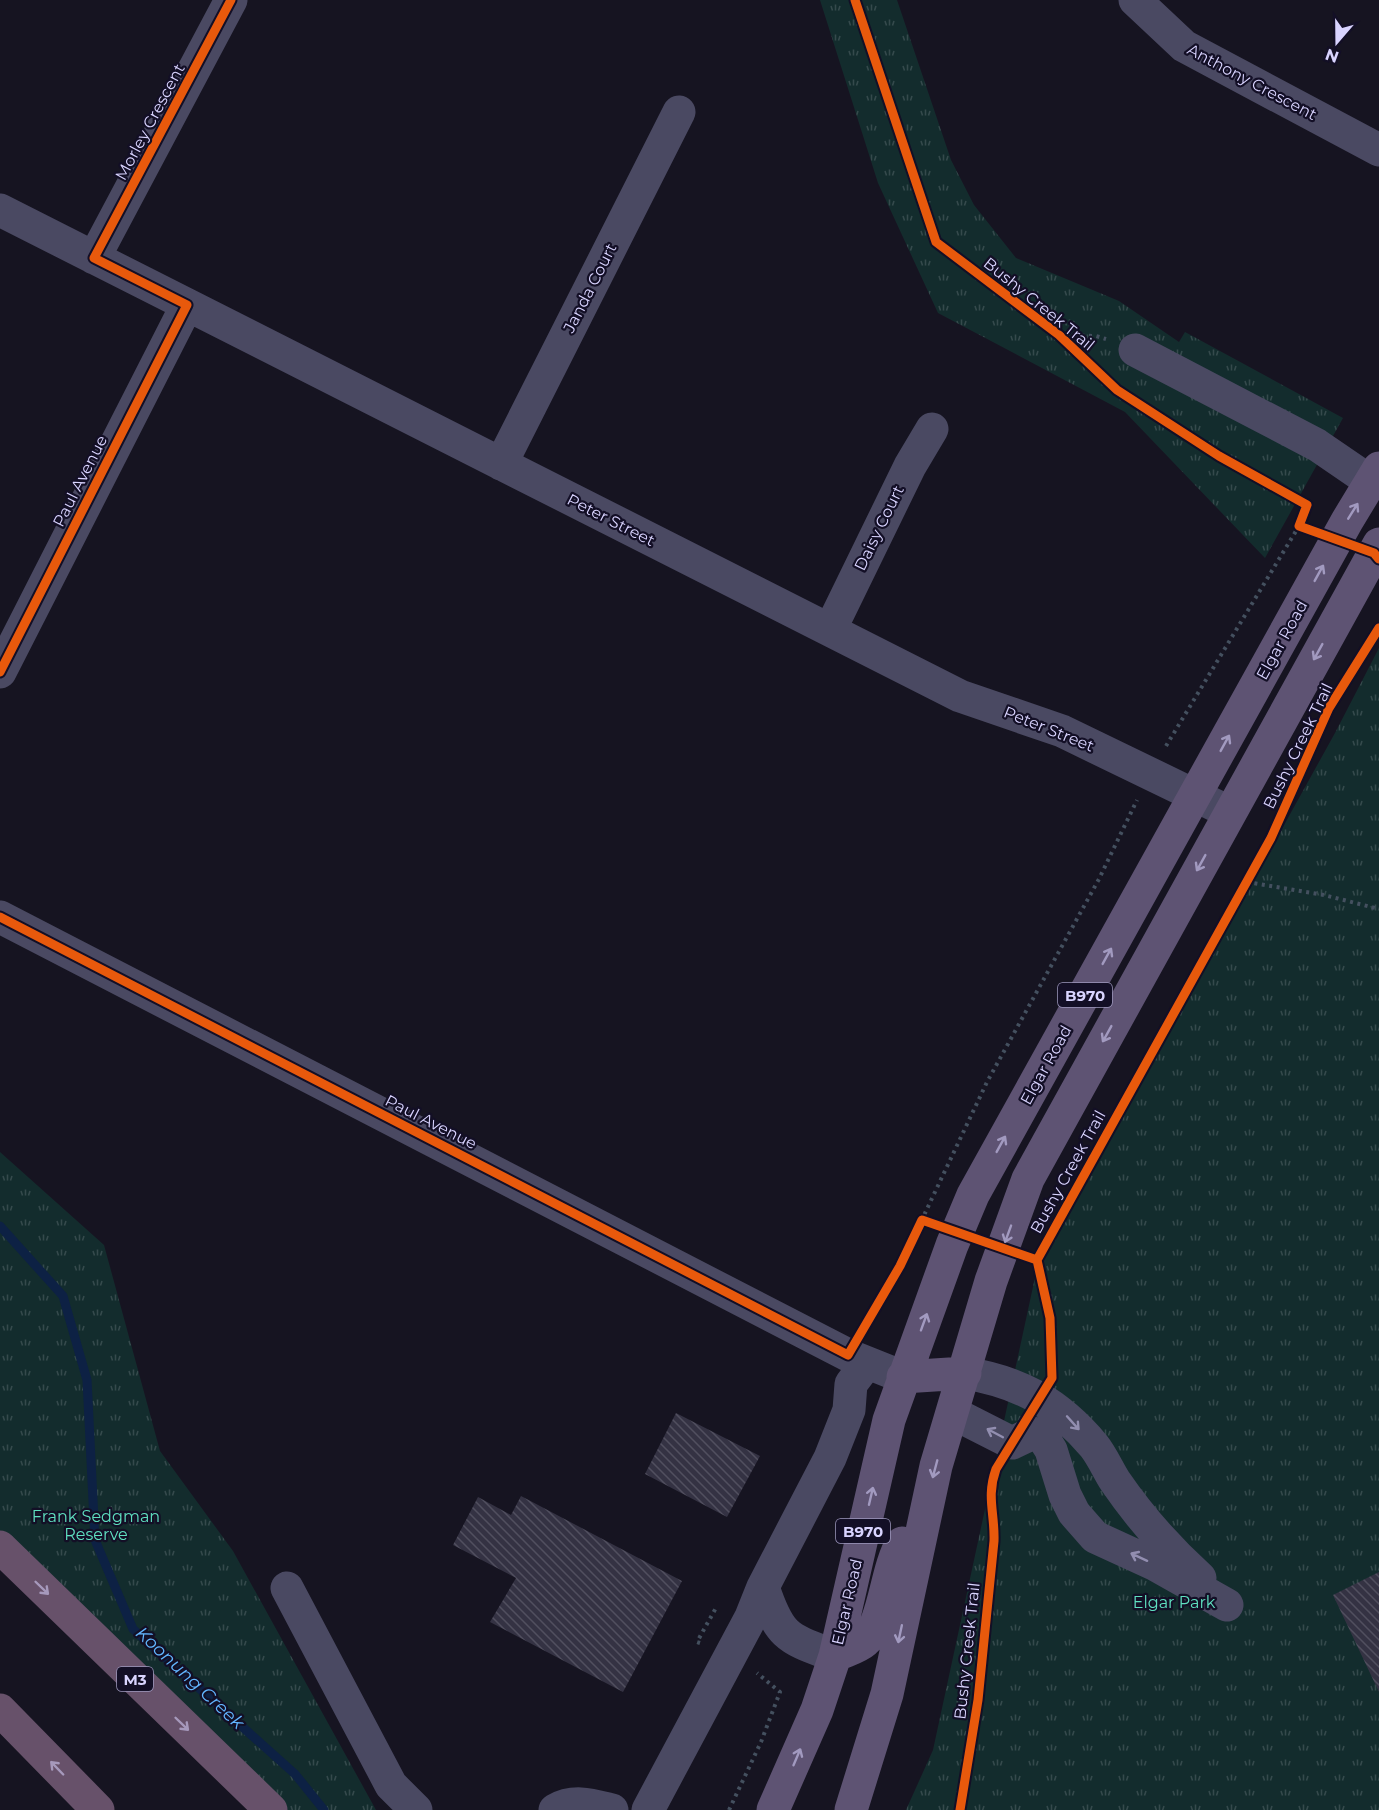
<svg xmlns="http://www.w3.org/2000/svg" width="1379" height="1810" font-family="Montserrat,sans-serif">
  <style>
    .park { fill: url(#park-tufts) }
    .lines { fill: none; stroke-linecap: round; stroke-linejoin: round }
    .stream { stroke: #0d2144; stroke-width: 9 }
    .building { fill: url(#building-back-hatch) }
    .path { stroke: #44505f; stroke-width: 4; stroke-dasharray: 3 4.5; stroke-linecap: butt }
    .minor { stroke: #4a4962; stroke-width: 33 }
    .major { stroke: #5e5373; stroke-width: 33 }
    .highway { stroke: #67516a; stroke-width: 33 }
    .cycleway-casing { stroke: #130f26; stroke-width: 13 }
    .cycleway { stroke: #e8590c; stroke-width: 9 }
    .oneway { stroke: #a29ac0 }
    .oneway2 { stroke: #928eb0 }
    .oneway3 { stroke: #a699bc }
    .labels { text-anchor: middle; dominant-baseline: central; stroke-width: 4.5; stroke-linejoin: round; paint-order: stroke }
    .shield { fill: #130f26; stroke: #9e99be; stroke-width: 1.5 }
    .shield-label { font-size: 15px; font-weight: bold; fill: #d9d4ff }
    .street-label { font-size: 16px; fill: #d9d4ff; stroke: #130f26 }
    .park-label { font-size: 16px; fill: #5fe0c0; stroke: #130f26 }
    .water-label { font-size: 18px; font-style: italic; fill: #62b6ff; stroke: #130f26 }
  </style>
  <defs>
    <pattern id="park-tufts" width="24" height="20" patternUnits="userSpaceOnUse" patternTransform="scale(1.5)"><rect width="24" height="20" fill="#132c2d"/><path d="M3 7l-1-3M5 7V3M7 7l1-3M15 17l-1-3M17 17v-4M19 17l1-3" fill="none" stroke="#354a4c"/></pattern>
    <pattern id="building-back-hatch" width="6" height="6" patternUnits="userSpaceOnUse" patternTransform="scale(1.5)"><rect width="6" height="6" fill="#343243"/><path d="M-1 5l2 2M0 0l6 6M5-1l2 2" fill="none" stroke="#514f5f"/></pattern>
  </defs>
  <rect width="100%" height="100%" fill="#161421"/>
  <path class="park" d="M820,0h77l54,160 23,45 42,53 103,43 60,41 6,-10 158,86 -78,140 -140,-146 -187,-99 -60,-130z
    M1379,648v1162h-473l27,-60 103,-477 299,-540z
    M0,1152l104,93 56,206 73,100 143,259h-105l-271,-242z"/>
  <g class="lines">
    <path class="stream" d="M0,1226l63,70 24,84 8,160 38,89 162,145 29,36"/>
  </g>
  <path class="building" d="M676,1413l84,43 -33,61 -82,-43z
    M521,1496l161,85 -59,111 -133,-70 26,-44 -63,-33 25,-48 33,18z
    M1379,1572v120l-46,-97z"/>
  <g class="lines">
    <path class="path" d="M1059,335l37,1 10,3
      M1166,746l133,-220
      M1247,882l77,13 55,14
      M865,1327l35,-61 87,-184 112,-203 38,-79
      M700,1643l-3,-1 20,-36
      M729,1810l32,-68 19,-50 -23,-19"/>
    <path class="minor" d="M1135,0l49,46 195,104
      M0,210l960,486 102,35 167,81
      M94,258l137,-258
      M1135,350l182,95 54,37
      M501,464l178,-352
      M830,630l80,-164 22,-37
      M0,672l187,-367
      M0,917l848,438 55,22
      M965,1373c55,9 93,30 129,73 8,10 14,24 21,35 24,35 54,69 85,97
      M953,1413l59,30 21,-10 11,6 7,11 14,45 9,18 21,24 61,28 71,40
      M287,1588l104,197 25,25
      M835,1656c-48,-18 -55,-18 -72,-69l67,-129 19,-48 2,-26 16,-21
      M555,1810c19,-11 37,-5 57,0
      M648,1810l103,-193 12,-30"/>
    <path class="major" d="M903,1377l62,-4
      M835,1656c9,-5 22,-8 30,-15 19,-15 21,-73 37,-98
      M773,1810l44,-100 18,-54 54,-236 63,-175 21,-50 374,-674 32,-53
      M851,1810l36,-116 49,-228 55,-185 37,-102 351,-635"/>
    <path class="highway" d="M0,1547l271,263
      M0,1710l98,100"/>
    <defs>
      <path id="cycleway" d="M855,0l81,242 123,93 58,55 102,66 88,49 -8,21 75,27 5,6
        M0,672l187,-367 -93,-47 137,-258
        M0,917l848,438 52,-89 22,-46 115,40
        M960,1810l18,-110 16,-159c1,-28 -8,-44 2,-72l56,-91 -2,-60 -13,-58 234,-422 58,-130 50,-80"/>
    </defs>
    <use href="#cycleway" class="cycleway-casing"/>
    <use href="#cycleway" class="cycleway"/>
  </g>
  <defs><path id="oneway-shaft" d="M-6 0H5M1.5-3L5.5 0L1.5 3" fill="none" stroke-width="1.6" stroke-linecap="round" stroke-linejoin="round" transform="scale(1.5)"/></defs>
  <g class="oneway">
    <use href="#oneway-shaft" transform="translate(1353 511) rotate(-58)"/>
    <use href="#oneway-shaft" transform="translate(1319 573) rotate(-61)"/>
    <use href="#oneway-shaft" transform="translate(1318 652) rotate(119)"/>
    <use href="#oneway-shaft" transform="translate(1225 743) rotate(-61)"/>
    <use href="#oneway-shaft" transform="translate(1201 863) rotate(119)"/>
    <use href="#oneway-shaft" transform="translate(1107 956) rotate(-61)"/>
    <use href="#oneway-shaft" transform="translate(1107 1034) rotate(119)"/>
    <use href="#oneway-shaft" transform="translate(1001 1144) rotate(-61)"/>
    <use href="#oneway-shaft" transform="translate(1008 1234) rotate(110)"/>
    <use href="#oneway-shaft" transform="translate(924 1322) rotate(-70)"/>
    <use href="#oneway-shaft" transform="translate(935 1469) rotate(105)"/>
    <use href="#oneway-shaft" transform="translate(871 1496) rotate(-77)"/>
    <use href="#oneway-shaft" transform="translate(900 1634) rotate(102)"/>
    <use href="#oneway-shaft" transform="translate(797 1757) rotate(-67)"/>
  </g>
  <g class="oneway2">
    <use href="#oneway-shaft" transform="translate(1073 1423) rotate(48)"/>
    <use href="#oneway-shaft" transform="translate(995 1433) rotate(-152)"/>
    <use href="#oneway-shaft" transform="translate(1139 1557) rotate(-155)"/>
  </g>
  <g class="oneway3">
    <use href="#oneway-shaft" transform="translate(42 1588) rotate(44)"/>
    <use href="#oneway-shaft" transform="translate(182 1724) rotate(44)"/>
    <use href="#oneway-shaft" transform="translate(57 1768) rotate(-134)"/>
  </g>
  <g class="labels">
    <g class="shield">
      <rect x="1058" y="983" width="54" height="24" rx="4.5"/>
      <rect x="836" y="1519" width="54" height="24" rx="4.5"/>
      <rect x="117" y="1667" width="36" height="24" rx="4.5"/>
    </g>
    <g class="shield-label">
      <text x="1085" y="995">B970</text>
      <text x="863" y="1531">B970</text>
      <text x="135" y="1679">M3</text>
    </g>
    <g class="street-label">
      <text transform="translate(1252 82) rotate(28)">Anthony Crescent</text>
      <text transform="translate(150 122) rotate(-62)">Morley Crescent</text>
      <text transform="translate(590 288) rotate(-63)">Janda Court</text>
      <text transform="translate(1039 304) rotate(39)">Bushy Creek Trail</text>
      <text transform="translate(80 481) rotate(-63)">Paul Avenue</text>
      <text transform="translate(611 520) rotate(27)">Peter Street</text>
      <text transform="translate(879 528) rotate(-64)">Daisy Court</text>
      <text transform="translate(1282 640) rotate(-61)">Elgar Road</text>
      <text transform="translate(1049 729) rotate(22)">Peter Street</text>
      <text transform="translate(1298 746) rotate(-64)">Bushy Creek Trail</text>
      <text transform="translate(1046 1065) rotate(-61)">Elgar Road</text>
      <text transform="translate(431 1122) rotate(27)">Paul Avenue</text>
      <text transform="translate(1068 1172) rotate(-61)">Bushy Creek Trail</text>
      <text transform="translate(847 1602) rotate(-77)">Elgar Road</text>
      <text transform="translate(967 1651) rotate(-84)">Bushy Creek Trail</text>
    </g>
    <g class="park-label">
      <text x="96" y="1516">Frank Sedgman<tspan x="96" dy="18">Reserve</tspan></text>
      <text x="1174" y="1602">Elgar Park</text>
    </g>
    <g class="water-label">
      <text transform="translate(190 1678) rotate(43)">Koonung Creek</text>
    </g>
  </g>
  <g transform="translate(1337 42) rotate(200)" stroke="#130f26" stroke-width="4.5" paint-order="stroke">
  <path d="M0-4.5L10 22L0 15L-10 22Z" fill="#d9d4ff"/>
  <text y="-9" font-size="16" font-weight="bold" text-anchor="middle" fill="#d9d4ff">N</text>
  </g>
</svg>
